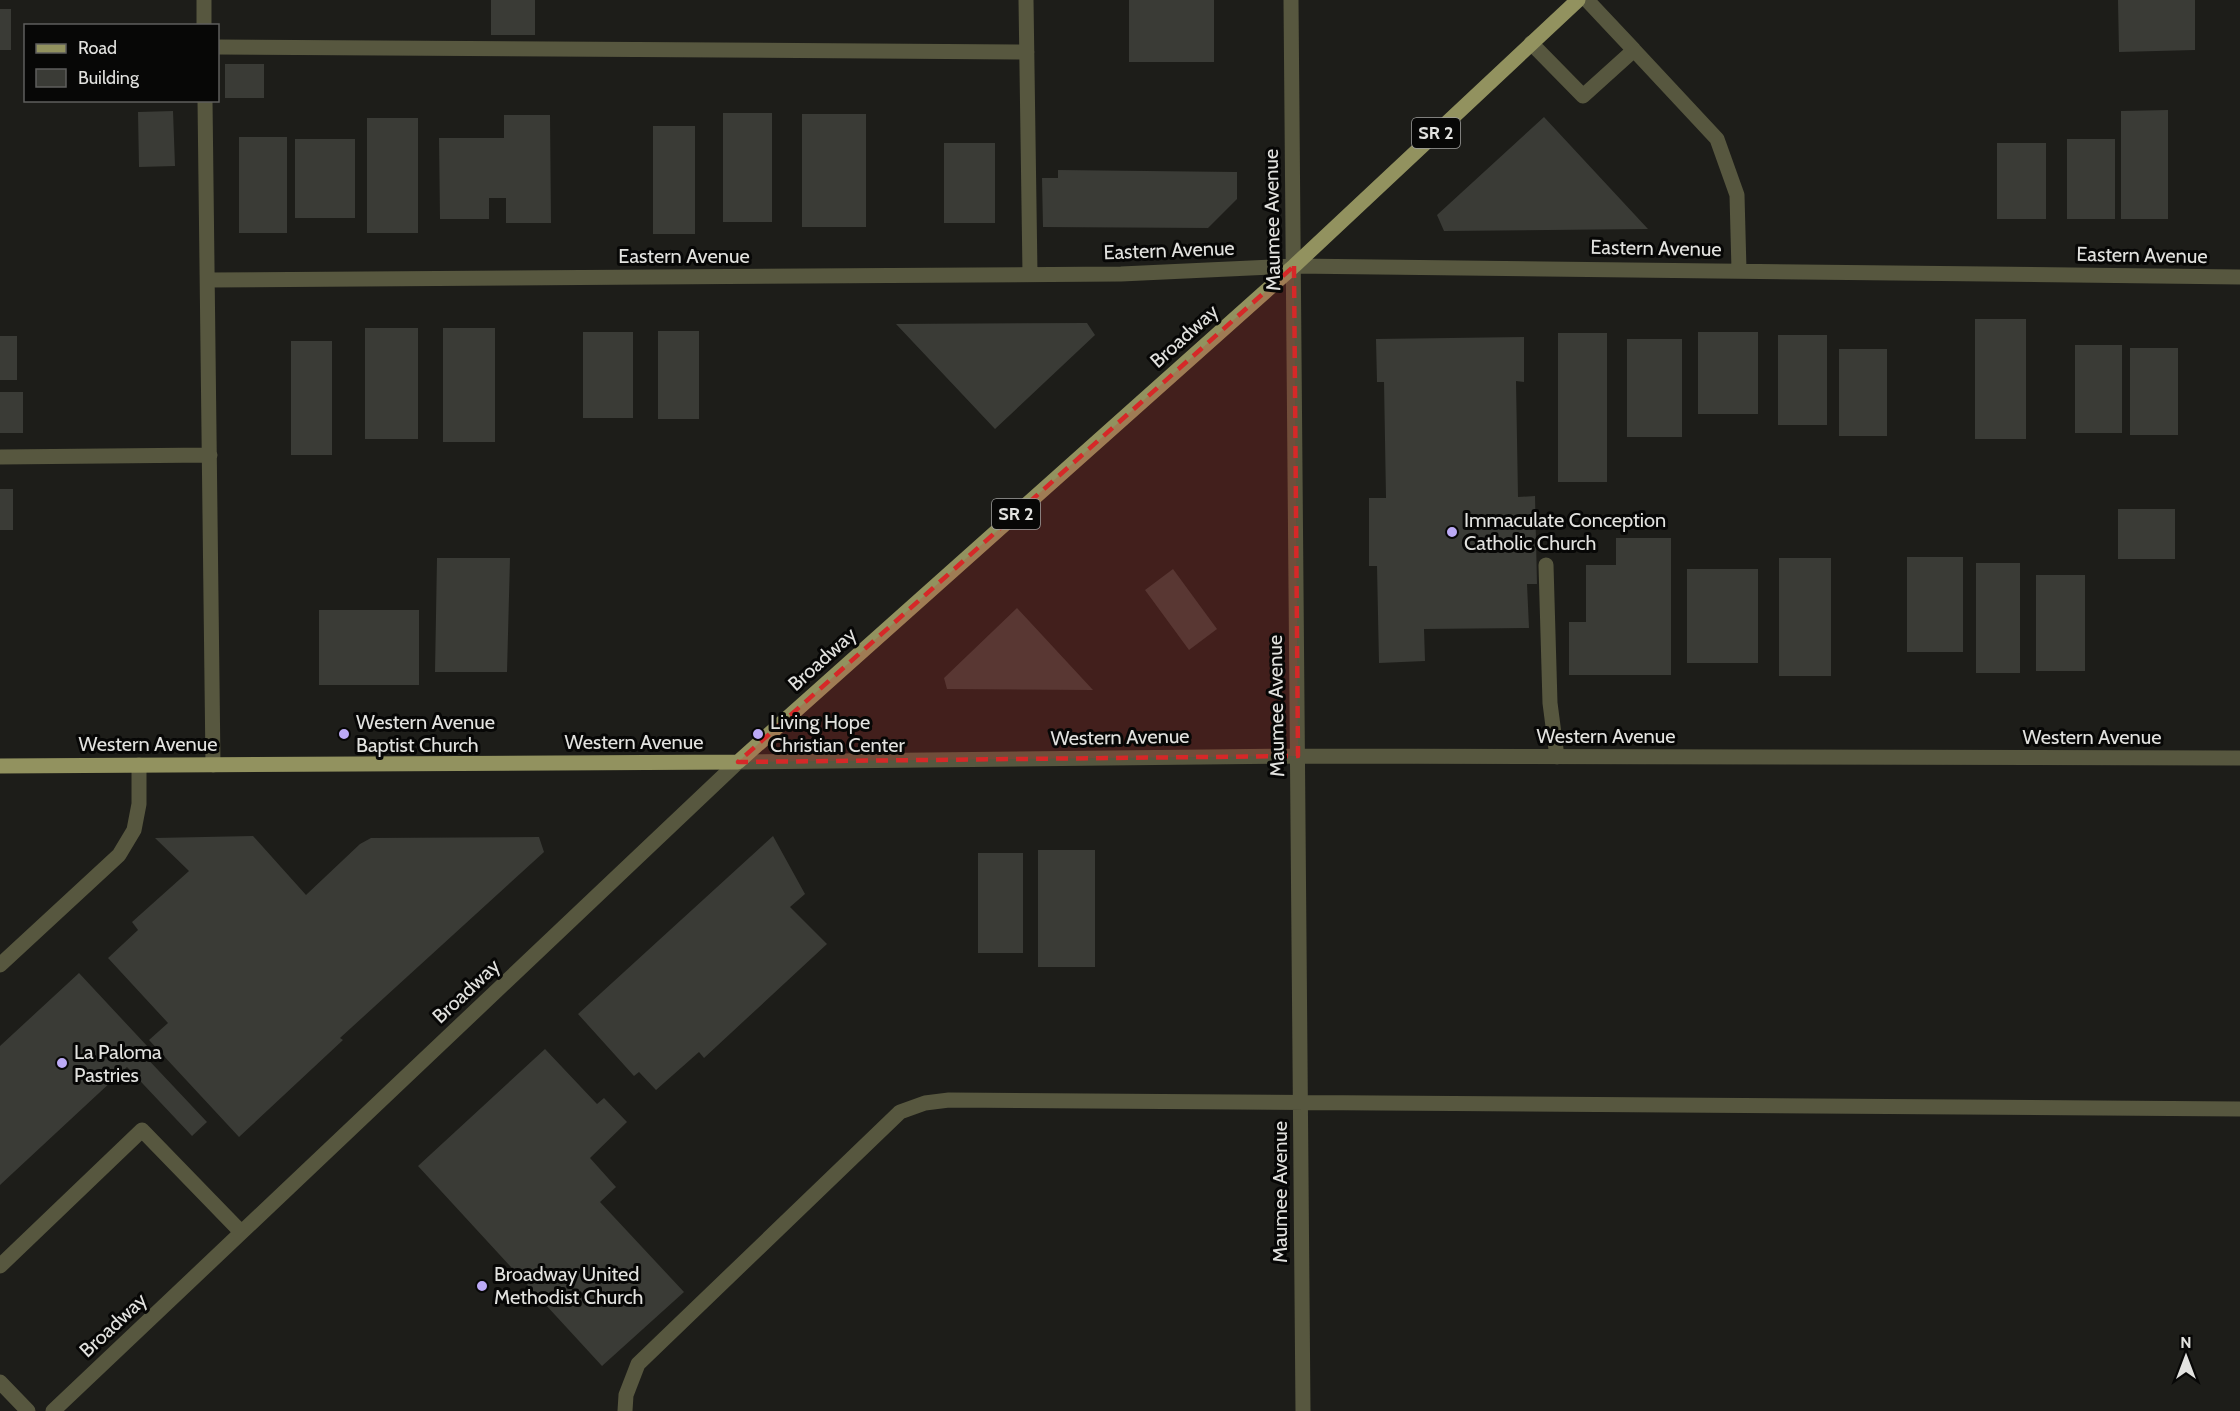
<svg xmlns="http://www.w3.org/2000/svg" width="2240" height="1411" font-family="Cabin,sans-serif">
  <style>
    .building { fill: #3a3b36 }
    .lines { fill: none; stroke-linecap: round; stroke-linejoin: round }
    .minor { stroke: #57573f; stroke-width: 15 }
    .major { stroke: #92925f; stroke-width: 15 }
    .marked { fill: #d62828; fill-opacity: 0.2; stroke: #d62828; stroke-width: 4.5; stroke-dasharray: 12 8; stroke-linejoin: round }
    .poi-dot { fill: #bcaaf6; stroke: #070706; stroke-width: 2 }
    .labels { text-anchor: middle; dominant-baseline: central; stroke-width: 6; stroke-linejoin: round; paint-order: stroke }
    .shield { fill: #070706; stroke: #a0a09e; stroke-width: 1.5 }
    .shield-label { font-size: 18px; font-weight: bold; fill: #e2e2df }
    .street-label { font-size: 20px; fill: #e2e2df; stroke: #070706 }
    .poi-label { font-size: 20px; fill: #e2e2df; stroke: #070706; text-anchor: start }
  </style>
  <rect width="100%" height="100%" fill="#1d1d19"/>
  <path class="building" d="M491,0h44v35h-44z
    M1129,0h85v62h-85z
    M2118,0h77v50l-76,2z
    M0,9h11v41h-11z
    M225,64h39v34h-39z
    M2168,110v109h-47v-108z
    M173,111l2,55 -36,1 -1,-55z
    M723,113h49v109h-49z
    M802,114h64v113h-64z
    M504,115h46l1,108h-45v-25h-17v21h-49l-1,-81h65z
    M1544,117l104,112 -204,2 -7,-16z
    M367,118h51v115h-51z
    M653,126h42v108h-42z
    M239,137h48v96h-48z
    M295,139h60v79h-60z
    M2067,139h48v80h-48z
    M944,143h51v80h-51z
    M1997,143h49v76h-49z
    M1058,170l179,2v27l-29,29 -165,-1 -1,-49h16z
    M1975,319h51v120h-51z
    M1087,323l8,12 -100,94 -99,-105z
    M365,328h53v111h-53z
    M443,328h52v114h-52z
    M658,331h41v88h-41z
    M583,332h50v86h-50z
    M1698,332h60v82h-60z
    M1558,333h49v149h-49z
    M1778,335h49v90h-49z
    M0,336h17v44h-17z
    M1524,337v45l-8,-1 2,116 17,-1 2,88h-10l2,44 -105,1 1,32 -46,2 -2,-97h-8v-68h17l-2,-116h-7l-1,-43z
    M1627,339h55v98h-55z
    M291,341h41v114h-41z
    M2075,345h47v88h-47z
    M2130,348h48v87h-48z
    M1839,349h48v87h-48z
    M0,392h23v41h-23z
    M0,489h13v41h-13z
    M2118,509h57v50h-57z
    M1616,538h55v137h-102v-53h17v-57h30z
    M1907,557h56v95h-56z
    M437,558h73l-3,114h-72z
    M1779,558h52v118h-52z
    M1976,563h44v110h-44z
    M1173,569l44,60 -28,21 -44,-60z
    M1687,569h71v94h-71z
    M2036,575h49v96h-49z
    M1017,608l76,82 -146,-1 -3,-11z
    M319,610h100v75h-100z
    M253,836l53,59 54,-51 11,-6 168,-1 5,15 -204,186 3,2 -104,97 -90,-97 19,-17 -60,-65 30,-28 -6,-8 57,-51 -34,-33z
    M773,836l32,58 -15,13 37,37 -123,114 -5,-6 -43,38 -17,-18 -5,4 -56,-62z
    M1038,850h57v117h-57z
    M978,853h45v100h-45z
    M79,973l69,74 -6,6 65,69 -15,14 -65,-69 -127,118v-139z
    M545,1049l52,55 7,-6 23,24 -37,36 26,29 -16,15 84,90 -82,74 -184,-200z"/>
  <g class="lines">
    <path class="minor" d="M204,0v26
      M1026,0l4,274
      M1291,0l12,1411
      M1531,43l52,53 51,-46 -47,-50
      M218,47l809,5
      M1634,50l83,89 20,56 2,75
      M205,100l8,665
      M208,280l913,-6 173,-8 946,11
      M0,457l210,-2
      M1546,565l4,138 7,54
      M0,965l119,-110 15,-25 5,-26v-39
      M0,1266l142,-136 99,102
      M0,1382l28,29
      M53,1411l685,-649 560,-6 942,2
      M625,1411l1,-16 12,-31 262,-252 25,-9 24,-3 1291,9"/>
    <path class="major" d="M0,766l738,-4 556,-496 284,-266"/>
  </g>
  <path class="marked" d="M1294,266l4,490 -560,6z"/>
  <g class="poi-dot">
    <circle cx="1452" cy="532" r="6"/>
    <circle cx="344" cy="734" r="6"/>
    <circle cx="758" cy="734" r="6"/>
    <circle cx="62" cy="1063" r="6"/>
    <circle cx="482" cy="1286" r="6"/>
  </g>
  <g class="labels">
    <g class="shield">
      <rect x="1412" y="118" width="48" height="30" rx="4.5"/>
      <rect x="992" y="499" width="48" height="30" rx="4.5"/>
    </g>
    <g class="shield-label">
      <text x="1436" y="133">SR 2</text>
      <text x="1016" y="514">SR 2</text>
    </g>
    <g class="street-label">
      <text transform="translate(1272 220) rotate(-91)">Maumee Avenue</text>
      <text transform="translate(1656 248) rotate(1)">Eastern Avenue</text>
      <text transform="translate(1169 250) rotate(-2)">Eastern Avenue</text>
      <text transform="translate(2142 255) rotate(1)">Eastern Avenue</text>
      <text x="684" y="256">Eastern Avenue</text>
      <text transform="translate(1184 336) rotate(-42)">Broadway</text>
      <text transform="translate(822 659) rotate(-42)">Broadway</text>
      <text transform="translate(1276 706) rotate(-91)">Maumee Avenue</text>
      <text x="1606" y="736">Western Avenue</text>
      <text transform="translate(1120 737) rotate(-1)">Western Avenue</text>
      <text x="2092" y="737">Western Avenue</text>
      <text x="634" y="742">Western Avenue</text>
      <text x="148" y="744">Western Avenue</text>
      <text transform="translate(466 991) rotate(-43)">Broadway</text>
      <text transform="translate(1280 1192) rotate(-90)">Maumee Avenue</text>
      <text transform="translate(113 1325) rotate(-43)">Broadway</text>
    </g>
    <g class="poi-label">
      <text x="1464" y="520">Immaculate Conception<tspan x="1464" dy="23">Catholic Church</tspan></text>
      <text x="356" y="722">Western Avenue<tspan x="356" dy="23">Baptist Church</tspan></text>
      <text x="770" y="722">Living Hope<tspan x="770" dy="23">Christian Center</tspan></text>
      <text x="74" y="1052">La Paloma<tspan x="74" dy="23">Pastries</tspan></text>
      <text x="494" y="1274">Broadway United<tspan x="494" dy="23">Methodist Church</tspan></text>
    </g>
  </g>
  <rect x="24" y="24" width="195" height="78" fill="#070706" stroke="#5f5f5d" stroke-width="1.5"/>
  <rect x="36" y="44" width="30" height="9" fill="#92925f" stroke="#5f5f5d" stroke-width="1.5"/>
  <text x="78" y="54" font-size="18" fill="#e2e2df">Road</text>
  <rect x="36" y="69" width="30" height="18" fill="#3a3b36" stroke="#5f5f5d" stroke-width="1.5"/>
  <text x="78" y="84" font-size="18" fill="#e2e2df">Building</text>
  <g transform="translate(2186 1357)" stroke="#070706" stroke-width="4.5" paint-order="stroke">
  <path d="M0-4.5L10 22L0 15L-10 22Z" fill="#e2e2df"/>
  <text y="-9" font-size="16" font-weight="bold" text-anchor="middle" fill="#e2e2df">N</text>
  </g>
</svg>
